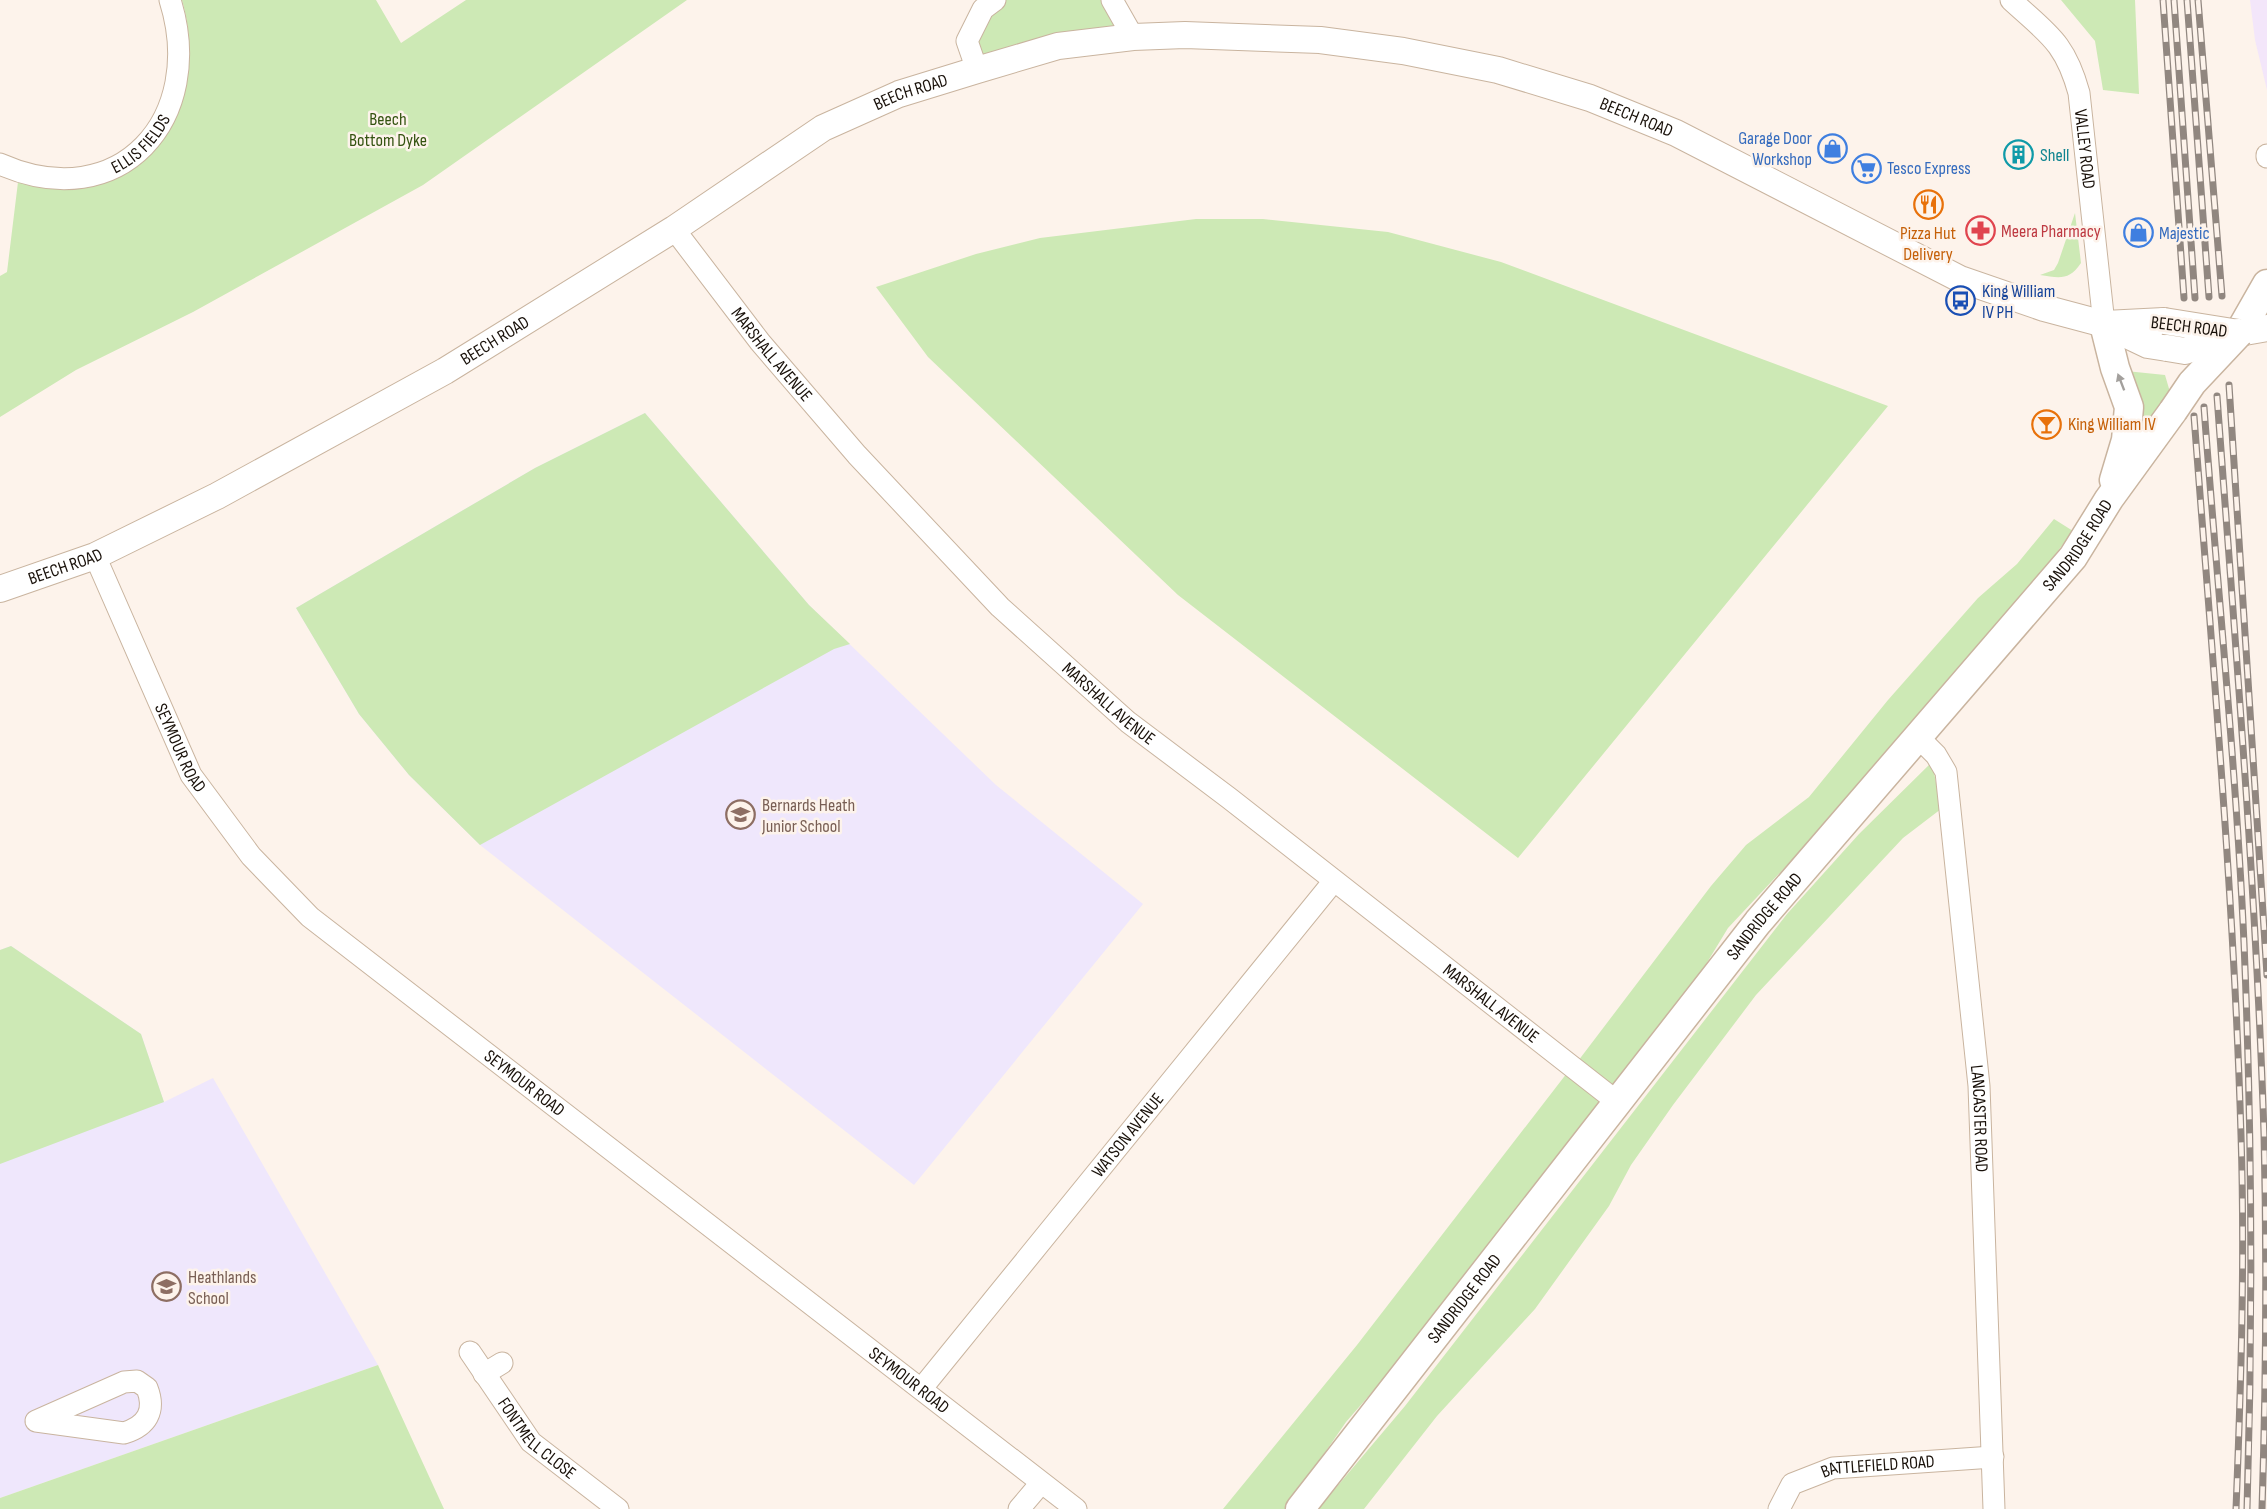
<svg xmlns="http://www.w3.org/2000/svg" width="2267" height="1509" font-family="'Sofia Sans Condensed',sans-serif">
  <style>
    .industrial { fill: #f3e6fa }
    .education { fill: #efe7fc }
    .green { fill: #cde9b5 }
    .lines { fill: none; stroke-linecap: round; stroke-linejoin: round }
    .minor-casing { stroke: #c9b49f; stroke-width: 23 }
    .tertiary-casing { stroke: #c9b49f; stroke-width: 28 }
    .secondary-casing { stroke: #c9b49f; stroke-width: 31 }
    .minor { stroke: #fff; stroke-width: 21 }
    .tertiary { stroke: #fff; stroke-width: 26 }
    .secondary { stroke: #fff; stroke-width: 28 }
    .rail-casing { stroke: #918780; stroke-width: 7 }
    .rail { stroke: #fdf3eb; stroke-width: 4.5; stroke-dasharray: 14; stroke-linecap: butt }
    .tertiary-bridge-casing { stroke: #c9b49f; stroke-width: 28; stroke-linecap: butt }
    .secondary-bridge-casing { stroke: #c9b49f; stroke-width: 31; stroke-linecap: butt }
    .tertiary-bridge { stroke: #fff; stroke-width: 26 }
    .secondary-bridge { stroke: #fff; stroke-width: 28 }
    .oneway { fill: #a3a09d }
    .labels { text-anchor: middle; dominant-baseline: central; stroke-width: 5; stroke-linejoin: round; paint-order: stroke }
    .street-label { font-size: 18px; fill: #19110a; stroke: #fdf3eb }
    .park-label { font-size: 18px; fill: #345310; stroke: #fdf3eb }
    .shop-label { font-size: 18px; fill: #366cbe; stroke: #fdf3eb; text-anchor: start }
    .culture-label { font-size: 18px; fill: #0d838f; stroke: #fdf3eb; text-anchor: start }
    .health-label { font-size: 18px; fill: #be3a42; stroke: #fdf3eb; text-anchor: start }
    .food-label { font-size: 18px; fill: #c56008; stroke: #fdf3eb }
    .transit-label { font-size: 18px; fill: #164399; stroke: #fdf3eb; text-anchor: start }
    .education-label { font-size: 18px; fill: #785e54; stroke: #fdf3eb; text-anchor: start }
  </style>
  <rect width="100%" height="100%" fill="#fdf3eb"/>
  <path class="industrial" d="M2250,0h17v90l-12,-50z"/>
  <path class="education" d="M645,413l164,192 187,180 147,119 -229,281 -434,-340 -71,-70 -50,-61 -63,-106 239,-140z
    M11,946l130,88 23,68 49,-24 165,287 -378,133v-548z"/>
  <path class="green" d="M182,0h194l25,43 65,-43h221l-264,185 -230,127 -117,58 -76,47v-141l7,-4 11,-90c120,31 196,-69 164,-182z
    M995,0h117l21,37 -156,33 -10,-29z
    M2061,0h74l4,94 -36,-4 -8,-49z
    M2075,213l6,50c-12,18 -22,15 -41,12l14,-5 4,-7z
    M1196,219h67l125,13 113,30 387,144 -370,452 -340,-263 -250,-238 -52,-70 100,-33 64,-16z
    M2126,371l39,4 5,17 -25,36 -9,-2z
    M645,413l164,192 41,39 -16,5 -354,196 -71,-70 -50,-61 -63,-106 239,-140z
    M2054,519l19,12 -69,91 -92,110 -184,196 -51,84 -61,89 -44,-32 139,-183 35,-41 63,-48 79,-97 90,-102 39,-34z
    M1932,762l9,47 -38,29 -147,157 -83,110 -42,60 -22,41 -74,103 -98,107 -73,93h-46l87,-103 382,-492 72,-80z
    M11,946l130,88 23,68 -164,62v-214z
    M1567,1073l41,29 -166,210 -96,110 -60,87h-63l134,-164z
    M378,1365l66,144h-444v-11z"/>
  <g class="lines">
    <defs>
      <g id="minor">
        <path d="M1112,0l21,37"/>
        <path id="s1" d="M2011,0c37,34 54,42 68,93l25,231"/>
        <path d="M977,70l-10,-29 16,-32 12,-9"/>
        <path d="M2267,155v2"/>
        <path id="s2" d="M0,164c120,53 207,-46 170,-164"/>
        <path id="s3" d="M674,229l86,113 97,113 143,152 128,115 101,76 387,303"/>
        <path id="s4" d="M95,556l96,219 60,81 59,61 766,592"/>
        <path id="s5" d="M1919,738l17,17 10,17 33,314 15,423"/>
        <path id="s6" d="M470,1352l61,90 87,67"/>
        <path d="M484,1374l18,-11"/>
        <path d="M137,1381l10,7c9,23 0,38 -23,45l-88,-12 88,-39z"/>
        <path id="s7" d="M922,1388l411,-506"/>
        <path d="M1019,1509l22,-26"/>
        <path id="s8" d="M1779,1509l13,-25 41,-16 160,-11"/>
      </g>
      <g id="tertiary">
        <path d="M2105,324l59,-3"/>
        <path d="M2239,333l28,-5"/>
        <path id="s9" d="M0,589l95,-33 122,-60 228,-125 229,-142 149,-101 76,-34 78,-24 81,-24 75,-9 52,-2 135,5 83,11 95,19 92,28 86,35 284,146 84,29 60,16 44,21 19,3"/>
      </g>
      <g id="secondary">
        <path d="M2104,324l11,44 14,39 -3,33 -12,40"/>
        <path d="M2239,333l28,-49"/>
        <path id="s10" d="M1300,1509l458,-587 315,-365 36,-58 64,-88"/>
      </g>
    </defs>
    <use href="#minor" class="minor-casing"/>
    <use href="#tertiary" class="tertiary-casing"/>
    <use href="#secondary" class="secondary-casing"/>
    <use href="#minor" class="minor"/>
    <use href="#tertiary" class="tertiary"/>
    <use href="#secondary" class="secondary"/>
    <defs>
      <path id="rail" d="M2163,0l21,298
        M2174,0l21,298
        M2187,0l22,297
        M2198,0l24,296
        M2229,385l38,590
        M2217,396c18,245 39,491 47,738 3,125 2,250 -2,375
        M2204,407c13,178 32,357 40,536 8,189 9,377 3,566
        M2194,416c18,239 40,479 47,719 4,125 0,249 -5,374"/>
    </defs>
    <use href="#rail" class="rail-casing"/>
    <use href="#rail" class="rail"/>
    <defs>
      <path id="tertiary-bridge" d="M2164,321l75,12
        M2167,348l18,3 51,-17"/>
      <path id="secondary-bridge" d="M2173,411l19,-28 47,-50"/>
    </defs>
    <use href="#tertiary-bridge" class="tertiary-bridge-casing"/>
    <use href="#secondary-bridge" class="secondary-bridge-casing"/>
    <use href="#tertiary-bridge" class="tertiary-bridge"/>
    <use href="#secondary-bridge" class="secondary-bridge"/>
  </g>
  <defs><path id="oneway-solid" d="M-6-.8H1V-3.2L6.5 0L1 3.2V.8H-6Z" transform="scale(1.5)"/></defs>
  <use class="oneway" href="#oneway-solid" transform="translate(2121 382) rotate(-111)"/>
  <defs>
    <symbol id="shop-ring" viewBox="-11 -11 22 22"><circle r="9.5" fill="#fdf3eb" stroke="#3f7fe0" stroke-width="1.5"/><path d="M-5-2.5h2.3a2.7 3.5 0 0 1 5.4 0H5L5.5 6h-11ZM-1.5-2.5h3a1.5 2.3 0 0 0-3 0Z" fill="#3f7fe0"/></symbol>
    <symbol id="building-ring" viewBox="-11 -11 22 22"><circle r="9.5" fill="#fdf3eb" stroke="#0f9aa8" stroke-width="1.5"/><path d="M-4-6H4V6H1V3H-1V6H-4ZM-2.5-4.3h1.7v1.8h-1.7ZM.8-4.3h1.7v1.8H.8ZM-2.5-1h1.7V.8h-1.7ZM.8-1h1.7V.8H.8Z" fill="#0f9aa8"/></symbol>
    <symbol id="supermarket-ring" viewBox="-11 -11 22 22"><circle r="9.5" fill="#fdf3eb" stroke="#3f7fe0" stroke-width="1.5"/><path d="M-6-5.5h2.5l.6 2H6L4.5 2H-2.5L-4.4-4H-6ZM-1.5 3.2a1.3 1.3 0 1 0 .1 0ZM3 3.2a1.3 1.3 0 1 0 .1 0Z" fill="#3f7fe0"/></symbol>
    <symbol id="restaurant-ring" viewBox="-11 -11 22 22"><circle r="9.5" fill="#fdf3eb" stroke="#e8710a" stroke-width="1.5"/><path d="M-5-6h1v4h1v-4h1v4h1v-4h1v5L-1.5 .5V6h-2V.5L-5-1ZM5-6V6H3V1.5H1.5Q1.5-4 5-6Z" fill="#e8710a"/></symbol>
    <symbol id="pharmacy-ring" viewBox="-11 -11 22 22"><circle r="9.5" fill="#fdf3eb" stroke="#e0444e" stroke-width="1.5"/><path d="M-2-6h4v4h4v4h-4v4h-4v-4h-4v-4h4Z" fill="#e0444e"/></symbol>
    <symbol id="bus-ring" viewBox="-11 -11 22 22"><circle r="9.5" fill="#fdf3eb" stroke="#1a4fb4" stroke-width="1.5"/><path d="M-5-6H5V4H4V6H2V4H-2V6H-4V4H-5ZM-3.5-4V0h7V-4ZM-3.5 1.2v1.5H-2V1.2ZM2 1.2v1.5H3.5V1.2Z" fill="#1a4fb4"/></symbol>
    <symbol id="bar-ring" viewBox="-11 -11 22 22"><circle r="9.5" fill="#fdf3eb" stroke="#e8710a" stroke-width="1.5"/><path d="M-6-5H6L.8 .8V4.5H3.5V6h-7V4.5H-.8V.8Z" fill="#e8710a"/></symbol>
    <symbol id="school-ring" viewBox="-11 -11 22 22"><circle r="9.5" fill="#fdf3eb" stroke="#8d6e63" stroke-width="1.5"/><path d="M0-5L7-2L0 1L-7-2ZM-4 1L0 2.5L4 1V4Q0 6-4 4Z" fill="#8d6e63"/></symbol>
  </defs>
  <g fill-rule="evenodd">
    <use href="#shop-ring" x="1816" y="132" width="33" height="33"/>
    <use href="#building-ring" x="2002" y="138" width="33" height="33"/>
    <use href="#supermarket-ring" x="1850" y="152" width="33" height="33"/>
    <use href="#restaurant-ring" x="1912" y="188" width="33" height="33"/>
    <use href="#pharmacy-ring" x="1964" y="214" width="33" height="33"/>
    <use href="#shop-ring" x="2122" y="216" width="33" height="33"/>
    <use href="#bus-ring" x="1944" y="284" width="33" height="33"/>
    <use href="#bar-ring" x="2030" y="408" width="33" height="33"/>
    <use href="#school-ring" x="724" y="798" width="33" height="33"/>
    <use href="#school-ring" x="150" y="1270" width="33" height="33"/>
  </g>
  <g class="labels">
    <g class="street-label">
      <text stroke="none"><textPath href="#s9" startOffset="1041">BEECH ROAD</textPath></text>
      <text stroke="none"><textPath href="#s9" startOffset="1785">BEECH ROAD</textPath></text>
      <text stroke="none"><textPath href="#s2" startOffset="154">ELLIS FIELDS</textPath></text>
      <text stroke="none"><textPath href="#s1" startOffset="174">VALLEY ROAD</textPath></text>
      <text transform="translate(2189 327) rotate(7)">BEECH ROAD</text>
      <text stroke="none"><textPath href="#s9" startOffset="555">BEECH ROAD</textPath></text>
      <text stroke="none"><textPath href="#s3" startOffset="159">MARSHALL AVENUE</textPath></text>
      <text stroke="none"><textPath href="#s10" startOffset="1239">SANDRIDGE ROAD</textPath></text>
      <text stroke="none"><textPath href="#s9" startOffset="69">BEECH ROAD</textPath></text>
      <text stroke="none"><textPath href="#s3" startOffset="645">MARSHALL AVENUE</textPath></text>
      <text stroke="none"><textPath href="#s4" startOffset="210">SEYMOUR ROAD</textPath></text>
      <text stroke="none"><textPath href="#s10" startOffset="753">SANDRIDGE ROAD</textPath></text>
      <text stroke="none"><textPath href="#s3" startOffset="1131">MARSHALL AVENUE</textPath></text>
      <text stroke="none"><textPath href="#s4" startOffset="696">SEYMOUR ROAD</textPath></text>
      <text stroke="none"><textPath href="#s5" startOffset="392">LANCASTER ROAD</textPath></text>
      <text stroke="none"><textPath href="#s7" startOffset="326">WATSON AVENUE</textPath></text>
      <text stroke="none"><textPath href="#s10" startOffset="267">SANDRIDGE ROAD</textPath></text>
      <text stroke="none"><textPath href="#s4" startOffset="1182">SEYMOUR ROAD</textPath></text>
      <text stroke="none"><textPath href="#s6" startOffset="110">FONTMELL CLOSE</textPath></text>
      <text stroke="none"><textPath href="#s8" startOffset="117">BATTLEFIELD ROAD</textPath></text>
    </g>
    <g class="park-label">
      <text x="388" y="119">Beech<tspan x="388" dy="21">Bottom Dyke</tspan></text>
    </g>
    <g class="shop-label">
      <text x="1812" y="138" text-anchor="end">Garage Door<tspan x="1812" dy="21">Workshop</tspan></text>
      <text x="1887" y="168">Tesco Express</text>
      <text x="2159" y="233">Majestic</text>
    </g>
    <g class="culture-label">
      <text x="2040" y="155">Shell</text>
    </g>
    <g class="health-label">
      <text x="2001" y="231">Meera Pharmacy</text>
    </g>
    <g class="food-label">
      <text x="1928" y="233">Pizza Hut<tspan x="1928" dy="21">Delivery</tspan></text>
      <text x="2068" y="424" text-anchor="start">King William IV</text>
    </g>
    <g class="transit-label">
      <text x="1982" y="291">King William<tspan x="1982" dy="21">IV PH</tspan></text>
    </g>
    <g class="education-label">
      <text x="762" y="805">Bernards Heath<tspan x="762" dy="21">Junior School</tspan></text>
      <text x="188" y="1277">Heathlands<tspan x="188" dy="21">School</tspan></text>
    </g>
  </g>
</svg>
